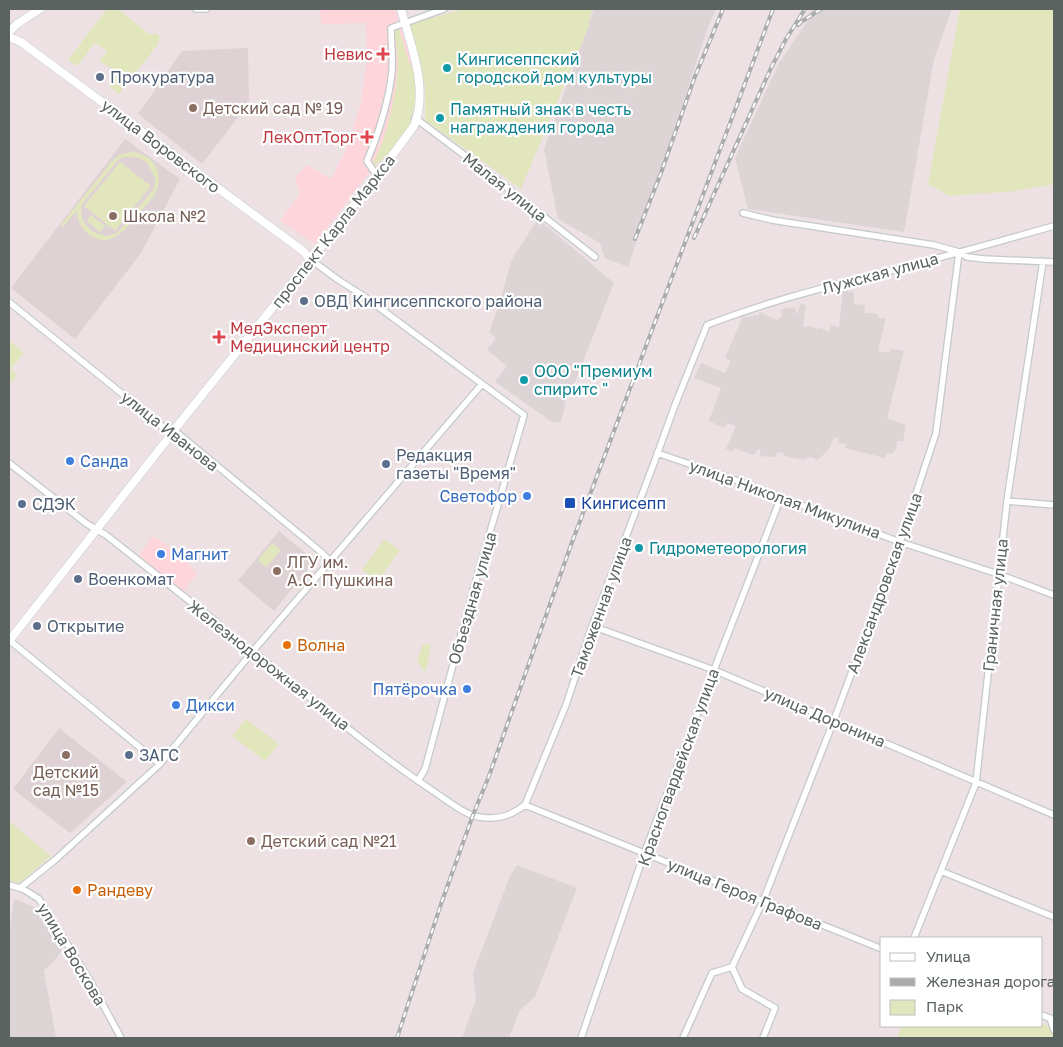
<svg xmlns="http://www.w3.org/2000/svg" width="1063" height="1047" font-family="'Golos Text',sans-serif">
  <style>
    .commercial { fill: #fed5db }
    .industrial { fill: #dcd4d5 }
    .education { fill: #dfd2d4 }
    .green { fill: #e2e6bd; fill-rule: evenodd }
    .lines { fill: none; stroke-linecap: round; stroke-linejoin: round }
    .street-casing { stroke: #c3cac9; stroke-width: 8 }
    .secondary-casing { stroke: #c3ccca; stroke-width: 9 }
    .street { stroke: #fff; stroke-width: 5.5 }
    .secondary { stroke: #fff; stroke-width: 8 }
    .rail-casing { stroke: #abadac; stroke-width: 4 }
    .rail { stroke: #fff; stroke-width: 2; stroke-dasharray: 5.5; stroke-linecap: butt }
    .health-dot { fill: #e0444e; stroke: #fff; stroke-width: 2 }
    .culture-dot { fill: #0f9aa8; stroke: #fff; stroke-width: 2 }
    .service-dot { fill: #5c6f8a; stroke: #fff; stroke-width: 2 }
    .education-dot { fill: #8d6e63; stroke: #fff; stroke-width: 2 }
    .shop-dot { fill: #3f7fe0; stroke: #fff; stroke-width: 2 }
    .transit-dot { fill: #1a4fb4; stroke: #fff; stroke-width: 2 }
    .food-dot { fill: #e8710a; stroke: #fff; stroke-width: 2 }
    .labels { text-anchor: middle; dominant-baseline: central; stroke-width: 4.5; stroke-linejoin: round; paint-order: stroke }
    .health-label { font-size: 16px; fill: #be3a42; stroke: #fff; text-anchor: end }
    .culture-label { font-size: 16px; fill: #0d838f; stroke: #fff; text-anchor: start }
    .service-label { font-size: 16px; fill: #4e5e75; stroke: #fff; text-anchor: start }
    .education-label { font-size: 16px; fill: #785e54; stroke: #fff; text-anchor: start }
    .street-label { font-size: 16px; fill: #5a635f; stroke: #fff }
    .shop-label { font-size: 16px; fill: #366cbe; stroke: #fff; text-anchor: start }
    .transit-label { font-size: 16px; fill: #164399; stroke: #fff; text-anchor: start }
    .food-label { font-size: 16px; fill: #c56008; stroke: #fff; text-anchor: start }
  </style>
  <rect width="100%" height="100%" fill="#ede1e3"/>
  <path class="commercial" d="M320,9h75l21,67 2,19 -6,19v10l-20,28 -18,14 -59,78 -35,-23 20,-28 -5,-15 12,-13 24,14 17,-33 13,-43 6,-45 -1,-35 -45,1z
    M153,536l28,18 16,20 -15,19 -44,-36z"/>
  <path class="industrial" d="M594,9h122l-7,15 -81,243 -23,-9 -5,-15 -42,-24 -14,-70z
    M811,9h141l-18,50 -30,173 -156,-23 -13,-51 44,-95 30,-44z
    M538,219l76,64 -39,99 -8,13 -6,27h-9l-57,-40 12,-16 -20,-16 9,-12 -7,-5 11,-32 12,-42z
    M843,291l11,1v12l11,1 -1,8h12l3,5h7l-8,33 11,2 3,-4 12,2 -17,67 19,7 -3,16h-6l-1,9 -5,4 -4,-1 -2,5 -40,-10 1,-4 -8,-1 1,-4 -5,-2 -5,12 -7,7 -5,4 -5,-3 -6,1 -1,2 -21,-4v-3l-6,-1 -3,5 -16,-1 2,-6 -3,-1 -2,4 -3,2 -18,-7 -2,3 -7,-2 10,-23 -9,-3 -3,5 -15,-7 12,-33 -27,-10 7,-15 24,10 6,-12 -6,-3 18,-42 5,2 1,-2 4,1 1,-3 4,2 2,-4 17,8 5,-4 -1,-7 14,-2 1,6 2,1 2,-10 6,1 -3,21 4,1 1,-2 10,4 1,-2 10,5 2,-7 8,2z
    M517,865l60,23 -42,109 -15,13 -11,28h-47l14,-38 -3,-27 37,-97z
    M14,899l28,11 20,40 -4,6 -14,15 12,67h-47v-104z"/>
  <path class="education" d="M248,48l1,55 -47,61 -64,-50 44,-63z
    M125,139l55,40 -39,74 -66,86 -64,-51z
    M279,531l36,30 -41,50 -36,-30z
    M59,728l68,54 -57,51 -57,-44z"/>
  <path class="green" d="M107,9h11l31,25h10v9l-40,51 -11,-9 9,-13 -18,-11 8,-10 -12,-8 -18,23 -9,-6z
    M465,9h127l-4,19 -67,161 -96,-69v-34l-16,-62z
    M960,9h94v175l-39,7 -66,5 -21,-12z
    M399,29l9,31 8,16 2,19 -6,19v10l-20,28 -18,14 -1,-3 11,-25 7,-27 5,-25 2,-22 -3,-33z
    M130,152c25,1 36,23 24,44 -6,7 -12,14 -18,21 -12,14 -25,31 -45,19 -10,-6 -14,-16 -14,-26l-14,17 -2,-2 50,-63 8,-7zM125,157h7l7,1 6,3 4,5 6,12v7l-1,4 -37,44 -10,3 -5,-1 -10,-4 -7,-7 -3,-5 -1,-10 1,-5 37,-45z
    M120,162l31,24 -36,45 -31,-25z
    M91,215l14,11 -5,6 -13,-11z
    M9,340l15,13 -13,16 6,6 -5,7 -3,-2z
    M384,539l16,11 -22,31 -16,-11z
    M272,543l9,7 -15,17 -8,-7z
    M431,644l-4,24 -2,3 -2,-1 -6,-9 5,-16z
    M246,719l33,25 -14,17 -33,-25z
    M9,821l42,35 -29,25 -5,1 -8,-1z
    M1042,1024l12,4v10h-157l5,-12h140z"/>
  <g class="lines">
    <defs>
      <path id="street" d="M196,9h10
        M415,118l81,61 99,78
        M377,176l-10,-15c12,-29 22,-60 25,-90 1,-14 -1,-29 -1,-43l53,-19
        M743,213l29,7 162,25 25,7 8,5 17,2 70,3
        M310,259l27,20 28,18 159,118 -52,179 -47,175 -7,12
        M9,302l154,125 11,3 147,122 9,9
        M657,453l62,21 181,68 98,32 56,21
        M9,463l78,61 19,11 109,86 16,17 22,13c59,48 117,98 180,140 14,9 30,23 46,26 19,3 31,-1 46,-12
        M1007,501l47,4
        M592,626l122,44 340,145
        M9,640l151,124
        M525,805l41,-100 26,-79 62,-163 21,-58 32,-80c64,-25 131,-41 197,-58 50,-13 100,-27 150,-41
        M525,805l357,144
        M941,871l113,46
        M9,885l14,4 16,10 50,80 32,59
        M20,888l35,-28 105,-96 93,-113 229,-267
        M914,938l62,-155 31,-282 36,-240
        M732,967l10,22 33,19 -12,30
        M1042,1015l12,5
        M1050,1018l4,12
        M581,1038l63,-184 70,-184 67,-173
        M683,1038l29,-65 20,-6 31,-66 71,-181 66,-178 36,-109 23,-181"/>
      <path id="secondary" d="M9,32l8,-8 23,-15
        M9,37l12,5 282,209 7,8
        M9,641l161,-205 4,-6 132,-164 71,-90 37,-50c15,-37 -3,-80 -13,-117"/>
    </defs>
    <use href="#street" class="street-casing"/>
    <use href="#secondary" class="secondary-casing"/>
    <use href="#street" class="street"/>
    <use href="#secondary" class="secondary"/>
    <defs>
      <path id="rail" d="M798,25l3,-3 20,-13
        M694,238l77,-170 15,-29 19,-30
        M635,239l26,-66 33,-94 29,-70
        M397,1038l44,-134 32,-89 16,-39 82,-231 202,-536"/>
    </defs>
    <use href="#rail" class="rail-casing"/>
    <use href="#rail" class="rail"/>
  </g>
  <g class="health-dot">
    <path d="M380.5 46.5h5v5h5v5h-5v5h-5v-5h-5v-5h5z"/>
    <path d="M364.5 129.5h5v5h5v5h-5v5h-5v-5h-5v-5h5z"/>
    <path d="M216.5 329.5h5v5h5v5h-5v5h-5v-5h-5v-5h5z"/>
  </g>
  <g class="culture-dot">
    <circle cx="447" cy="68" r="5"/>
    <circle cx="440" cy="118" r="5"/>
    <circle cx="524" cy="380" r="5"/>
    <circle cx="639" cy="548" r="5"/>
  </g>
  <g class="service-dot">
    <circle cx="100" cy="77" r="5"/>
    <circle cx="304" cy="301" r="5"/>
    <circle cx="386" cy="464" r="5"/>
    <circle cx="22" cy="504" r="5"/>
    <circle cx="78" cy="579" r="5"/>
    <circle cx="37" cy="626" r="5"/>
    <circle cx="129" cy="755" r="5"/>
  </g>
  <g class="education-dot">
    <circle cx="193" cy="108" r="5"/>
    <circle cx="113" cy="216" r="5"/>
    <circle cx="277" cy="571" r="5"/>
    <circle cx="66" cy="755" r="5"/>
    <circle cx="251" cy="841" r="5"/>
  </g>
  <g class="shop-dot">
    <circle cx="70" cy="461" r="5"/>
    <circle cx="527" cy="496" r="5"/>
    <circle cx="161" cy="554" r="5"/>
    <circle cx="467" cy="689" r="5"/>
    <circle cx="176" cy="705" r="5"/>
  </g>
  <rect class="transit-dot" x="564" y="497" width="12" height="12" rx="2.5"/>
  <g class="food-dot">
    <circle cx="287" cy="645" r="5"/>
    <circle cx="77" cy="890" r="5"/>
  </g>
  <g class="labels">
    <g class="health-label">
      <text x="373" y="54">Невис</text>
      <text x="357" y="137">ЛекОптТорг</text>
      <text x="230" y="328" text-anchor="start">МедЭксперт<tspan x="230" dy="18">Медицинский центр</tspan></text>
    </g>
    <g class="culture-label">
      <text x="457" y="59">Кингисеппский<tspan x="457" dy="18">городской дом культуры</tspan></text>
      <text x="450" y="109">Памятный знак в честь<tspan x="450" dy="18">награждения города</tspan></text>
      <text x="534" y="371">ООО "Премиум<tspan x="534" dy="18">спиритс "</tspan></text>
      <text x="649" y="548">Гидрометеорология</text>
    </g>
    <g class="service-label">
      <text x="110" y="77">Прокуратура</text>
      <text x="314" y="301">ОВД Кингисеппского района</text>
      <text x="396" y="455">Редакция<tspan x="396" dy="18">газеты "Время"</tspan></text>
      <text x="32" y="504">СДЭК</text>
      <text x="88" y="579">Военкомат</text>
      <text x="47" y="626">Открытие</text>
      <text x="139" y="755">ЗАГС</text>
    </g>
    <g class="education-label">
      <text x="203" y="108">Детский сад № 19</text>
      <text x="123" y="216">Школа №2</text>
      <text x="287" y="562">ЛГУ им.<tspan x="287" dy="18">А.С. Пушкина</tspan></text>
      <text x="66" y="772" text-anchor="middle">Детский<tspan x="66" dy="18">сад №15</tspan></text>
      <text x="261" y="841">Детский сад №21</text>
    </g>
    <g class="street-label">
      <text transform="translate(161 146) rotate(37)">улица Воровского</text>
      <text transform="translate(505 187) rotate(38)">Малая улица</text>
      <text transform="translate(333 231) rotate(-52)">проспект Карла Маркса</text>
      <text transform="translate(880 273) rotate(-15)">Лужская улица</text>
      <text transform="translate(170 431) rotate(38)">улица Иванова</text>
      <text transform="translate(785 499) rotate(20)">улица Николая Микулина</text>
      <text transform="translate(884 583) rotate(-70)">Александровская улица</text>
      <text transform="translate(472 598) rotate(-74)">Объездная улица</text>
      <text transform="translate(995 605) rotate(-84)">Граничная улица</text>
      <text transform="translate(601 607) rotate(-70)">Таможенная улица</text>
      <text transform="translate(269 665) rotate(38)">Железнодорожная улица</text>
      <text transform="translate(825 717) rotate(23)">улица Доронина</text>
      <text transform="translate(678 767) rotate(-70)">Красногвардейская улица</text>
      <text transform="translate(745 894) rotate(22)">улица Героя Графова</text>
      <text transform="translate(72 954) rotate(59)">улица Воскова</text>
    </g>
    <g class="shop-label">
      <text x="80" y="461">Санда</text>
      <text x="517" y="496" text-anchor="end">Светофор</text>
      <text x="171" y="554">Магнит</text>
      <text x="457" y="689" text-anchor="end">Пятёрочка</text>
      <text x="186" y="705">Дикси</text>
    </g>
    <g class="transit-label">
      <text x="581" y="503">Кингисепп</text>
    </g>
    <g class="food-label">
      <text x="297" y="645">Волна</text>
      <text x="87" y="890">Рандеву</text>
    </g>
  </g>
  <rect width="1063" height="1047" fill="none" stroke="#5a635f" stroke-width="20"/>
  <rect x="880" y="937" width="162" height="90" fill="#ffffff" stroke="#bdc1bf"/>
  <rect x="890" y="953" width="25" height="8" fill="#ffffff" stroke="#bdc1bf"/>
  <text x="926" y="962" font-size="15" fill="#5a635f">Улица</text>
  <rect x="890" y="978" width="25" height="8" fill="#abadac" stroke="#bdc1bf"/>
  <text x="926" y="987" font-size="15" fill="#5a635f">Железная дорога</text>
  <rect x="890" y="1000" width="25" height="15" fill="#e2e6bd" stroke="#bdc1bf"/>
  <text x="926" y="1012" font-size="15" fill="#5a635f">Парк</text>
</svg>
